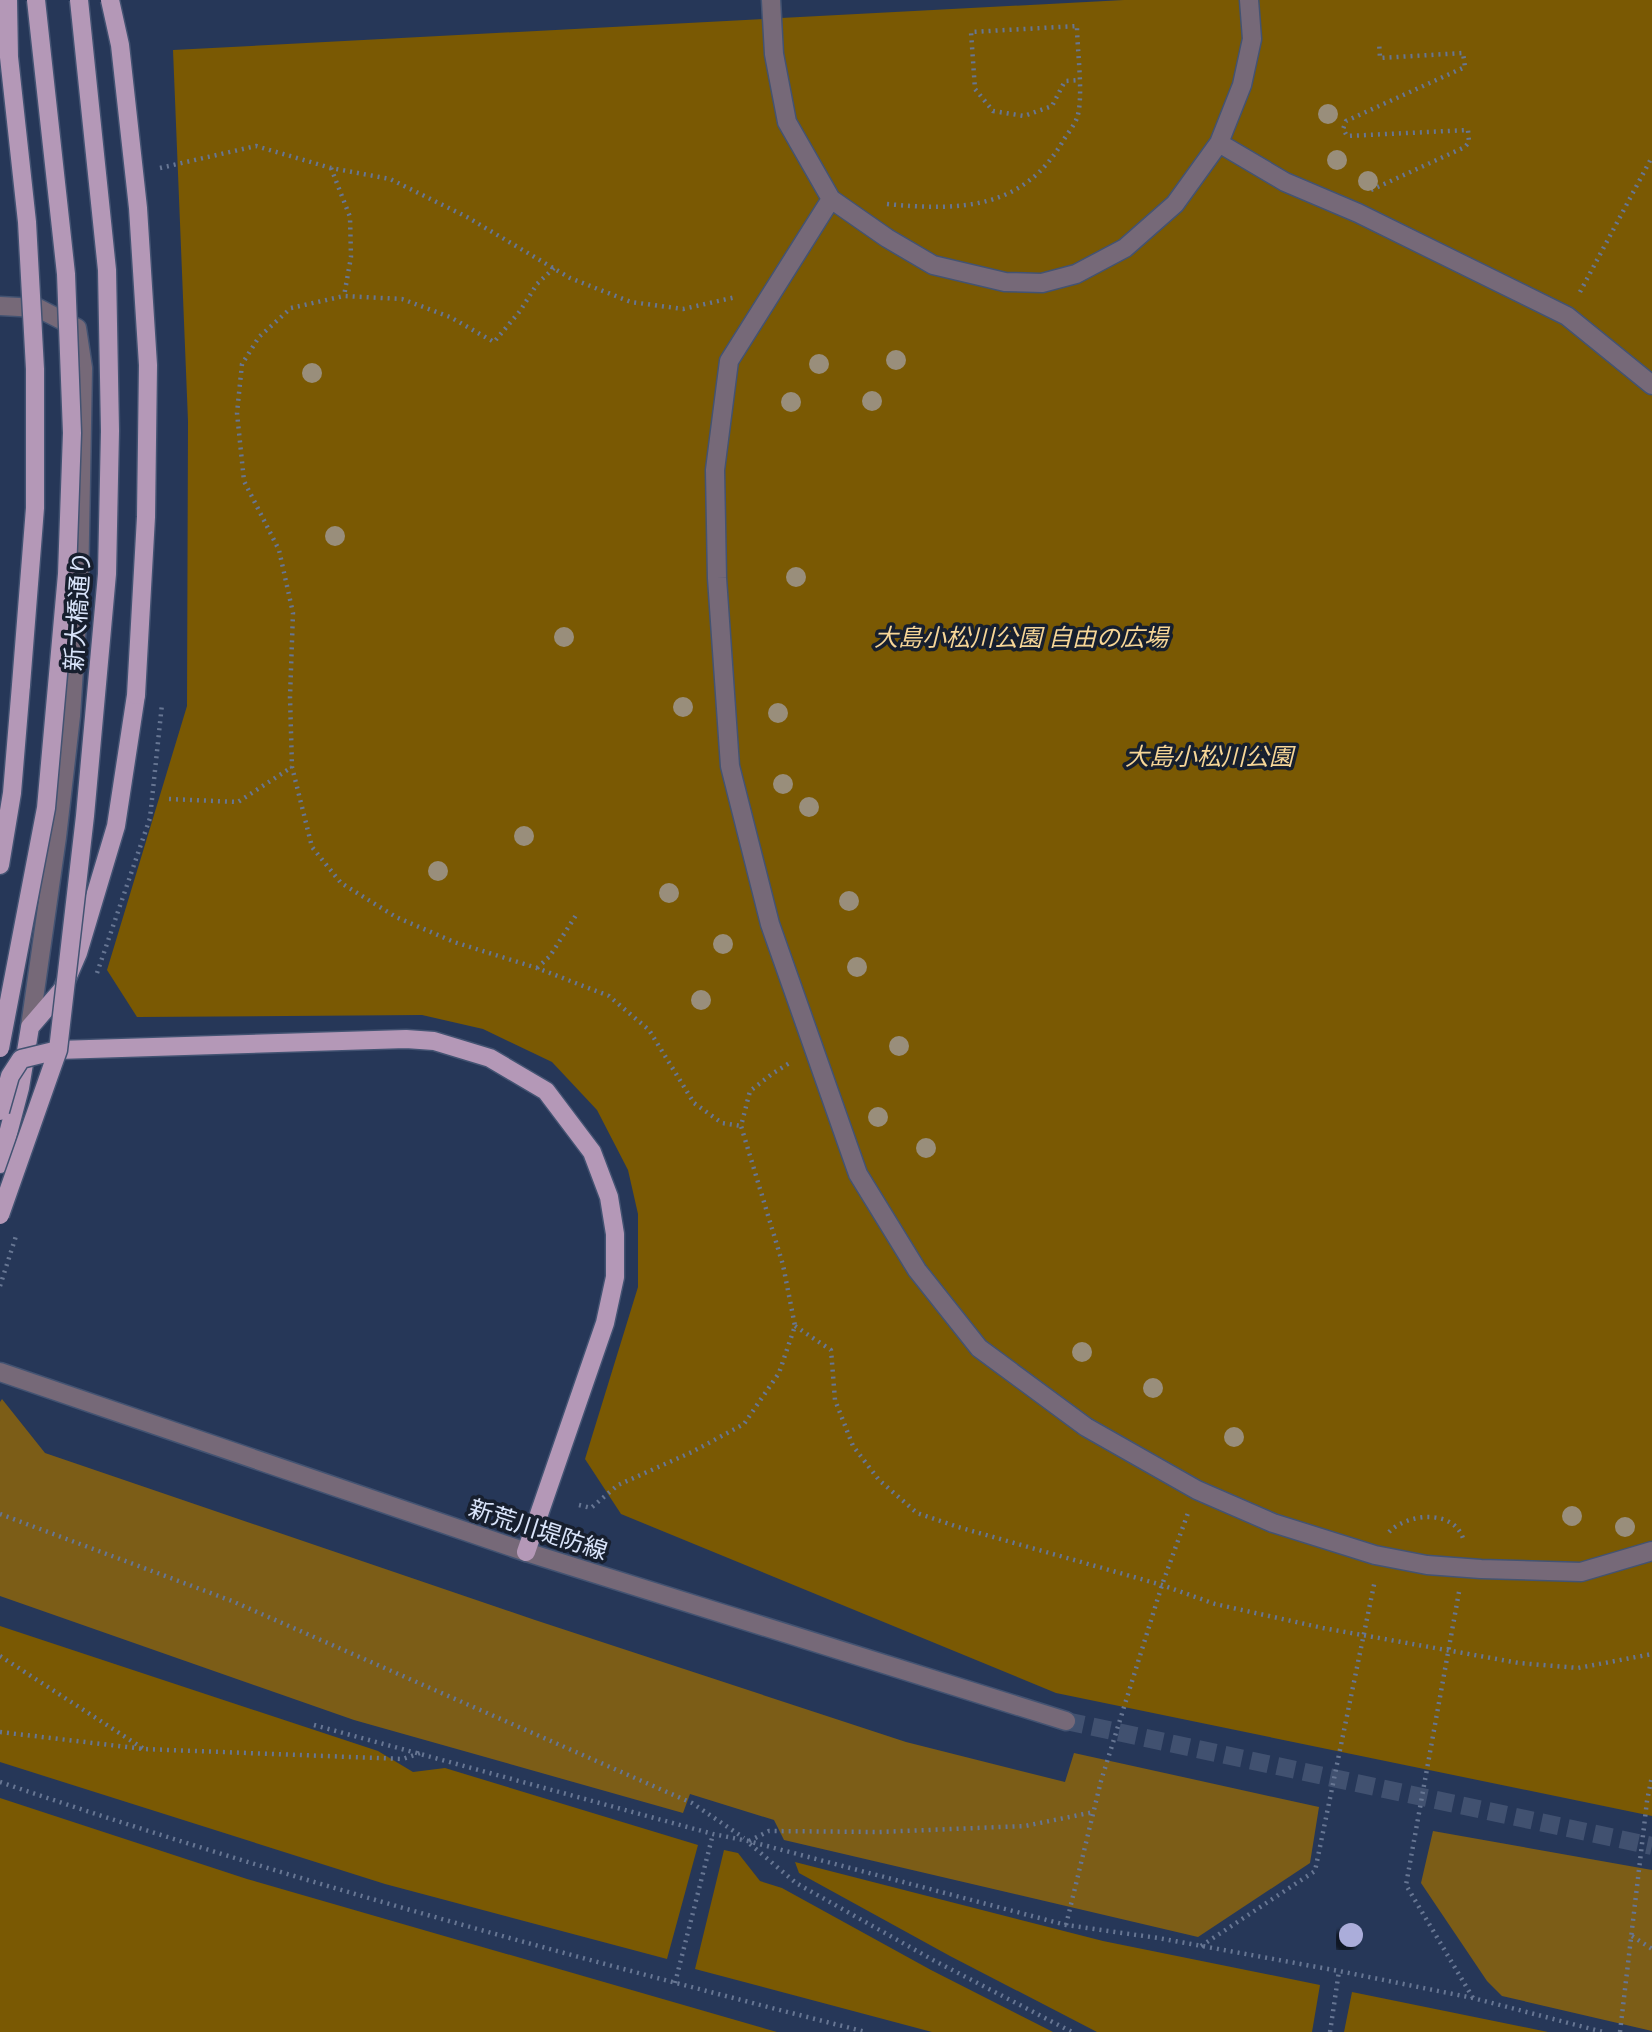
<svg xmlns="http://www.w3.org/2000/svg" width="1652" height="2032" font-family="'Roboto Serif','Noto Sans JP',serif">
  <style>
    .green { fill: #7a5903 }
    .forest { fill: #7c5d17 }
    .building { fill: #abadda; filter: url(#shadow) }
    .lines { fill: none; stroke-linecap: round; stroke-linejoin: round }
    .tertiary-tunnel { stroke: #415170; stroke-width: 18; stroke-dasharray: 18 9; stroke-linecap: butt }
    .pedestrian-casing { stroke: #435372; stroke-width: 21 }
    .minor-casing { stroke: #435372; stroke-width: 21 }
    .tertiary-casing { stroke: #435372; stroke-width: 21 }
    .primary-casing { stroke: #435372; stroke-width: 21 }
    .path { stroke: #677693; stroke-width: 4.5; stroke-dasharray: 2 5; stroke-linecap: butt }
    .pedestrian { stroke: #766978; stroke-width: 18 }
    .minor { stroke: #766978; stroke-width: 18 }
    .tertiary { stroke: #766978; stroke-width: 18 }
    .primary { stroke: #b498b7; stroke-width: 18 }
    .primary-bridge-casing { stroke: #435372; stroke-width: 21; stroke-linecap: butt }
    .path-bridge { stroke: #677693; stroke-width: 4.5; stroke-dasharray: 2 5; stroke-linecap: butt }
    .primary-bridge { stroke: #b498b7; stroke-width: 18 }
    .tree { fill: #998e7b }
    .labels { text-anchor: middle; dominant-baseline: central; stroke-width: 7; stroke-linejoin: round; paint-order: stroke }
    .street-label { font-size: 24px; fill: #d9e4fa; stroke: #171f2e }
    .park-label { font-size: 24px; font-style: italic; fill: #f7d697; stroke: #171f2e }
  </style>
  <defs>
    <filter id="shadow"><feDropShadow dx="-6" dy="6" stdDeviation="2" flood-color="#0009"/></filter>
  </defs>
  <rect width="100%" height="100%" fill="#263758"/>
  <path class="green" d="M1124,0h528v1816l-596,-123 -435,-179 -36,-55 53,-172v-73l-10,-44 -31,-60 -45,-48 -69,-33 -61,-14 -285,2 -30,-47 80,-264 1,-285 -15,-371z
    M0,1626l378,125 35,21 32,-4 253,77 -31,114 -282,-75 -385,-122z
    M0,1798l247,81 530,153h-777z
    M724,1850l14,3 22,28 22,7 149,82 122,62h-121l-237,-63z
    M795,1862l308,79 217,44 -8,47h-215l-147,-76 -151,-83z
    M1352,1992l196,40h-204z"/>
  <path class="forest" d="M2,1399l43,54 490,167 371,122 159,40 9,-29 245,54 -9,56 -112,74 -414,-97 -10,-20 -84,-26 -7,19 -329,-93 -354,-124v-194z
    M1433,1831l219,39v161l-150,-35 -15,-15 -66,-98z"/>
  <path class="building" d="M1339 1935a12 12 0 1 1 24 0a12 12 0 1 1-24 0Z"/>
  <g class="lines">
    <path class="tertiary-tunnel" d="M1066,1721l586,125"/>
    <defs>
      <path id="pedestrian" d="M771,0l3,54 13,68 44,77 56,39 46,27 72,17 37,1 34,-9 49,-26 50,-44 44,-61 23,-58 10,-46 -3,-39
        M1219,143l66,39 73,31 209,103 85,69
        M831,199l-102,162 -14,109 2,108 13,188 40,158 88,250 59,96 62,78 107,79 111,63 76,33 102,32 52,10 54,4 100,3 71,-21"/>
      <path id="minor" d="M0,306l38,2 39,20 6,40 -4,222 -8,126 -14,121 -27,190"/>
      <path id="tertiary" d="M0,1372l526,180 540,169"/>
      <path id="primary" d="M0,865l12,-72 9,-108
        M58,1050l348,-11 28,2 56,17 56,33 46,61 17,45 6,37v43l-10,46 -79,229
        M0,1164l20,-76 10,-61 32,-37 16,-37 38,-127 20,-131"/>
    </defs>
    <use href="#pedestrian" class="pedestrian-casing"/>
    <use href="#minor" class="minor-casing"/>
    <use href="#tertiary" class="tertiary-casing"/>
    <use href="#primary" class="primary-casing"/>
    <path class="path" d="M160,168l96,-22 75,22 59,11 77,38 103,61 61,24 52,7 53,-12
      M331,168l19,49 1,40 -7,39
      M1371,190l94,-43 4,-5 -1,-12 -121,6 -4,-7 3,-8 119,-54 -2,-14 -83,5 -1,-16
      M887,204c72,7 136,6 176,-63 4,-7 11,-15 14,-23 7,-21 0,-68 0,-92l-106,6 4,57 18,22 31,5 28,-10 13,-25 14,-1
      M554,268l-17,16 -17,27 -26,31 -44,-25 -48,-18 -58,-3 -53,12 -32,29 -17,27 -5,49 7,68 35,69 14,63 -3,84 2,70 20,80 29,36 55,34 58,25 83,26 72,28 40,34 45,73 28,20 19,3
      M1580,292l72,-135
      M169,799l69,3 54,-35
      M537,968l13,-12 28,-44
      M0,1286l16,-50
      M795,1326l36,24 4,50 18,46 26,34 38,33 41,14 204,58 53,19 108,24 196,35 59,5 74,-14
      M579,1505l12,3 27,-23 74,-33 52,-28 35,-51 16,-47 -12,-61 -42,-139 9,-35 22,-17 19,-12
      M0,1514l232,87 460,202 52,35
      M1389,1532c20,-20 68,-23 75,10
      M1459,1592l-53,293 67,113
      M0,1656l144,93
      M314,1725l399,109 35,7 318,84 92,13 181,33 134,27 130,34
      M0,1732l144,17 259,10 17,-6
      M0,1782c284,97 574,176 866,250
      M749,1841l20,-10 110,1 146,-6 69,-14
      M750,1844l46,39 137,77 139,72
      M1066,1925l35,-144 61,-196 26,-72
      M1632,1936l20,13
      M1201,1946l114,-75 60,-291
      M675,1983l38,-149
      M1330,2032l9,-61
      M1620,2032l27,-231 5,-25"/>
    <use href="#pedestrian" class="pedestrian"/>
    <use href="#minor" class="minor"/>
    <use href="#tertiary" class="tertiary"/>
    <use href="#primary" class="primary"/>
    <defs>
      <path id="primary-bridge" d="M8,0l1,57 18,165 8,147v139l-14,177
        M110,0l10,45 18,163 10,157 -2,152 -10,178
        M0,1048l46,-240 21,-234 5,-141 -6,-159 -30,-274
        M0,1111l10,-35 11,-17 37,-9
        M0,1215l58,-165 27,-234 22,-242 3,-143 -3,-161 -28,-270"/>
    </defs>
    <use href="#primary-bridge" class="primary-bridge-casing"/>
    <path class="path-bridge" d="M97,973l53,-155 12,-114"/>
    <use href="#primary-bridge" class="primary-bridge"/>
  </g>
  <g class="tree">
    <circle cx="1328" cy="114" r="10"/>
    <circle cx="1337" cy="160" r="10"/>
    <circle cx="1368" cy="181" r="10"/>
    <circle cx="896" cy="360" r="10"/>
    <circle cx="819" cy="364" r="10"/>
    <circle cx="312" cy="373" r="10"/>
    <circle cx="872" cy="401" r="10"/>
    <circle cx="791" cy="402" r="10"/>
    <circle cx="335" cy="536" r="10"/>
    <circle cx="796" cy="577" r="10"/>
    <circle cx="564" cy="637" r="10"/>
    <circle cx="683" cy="707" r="10"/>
    <circle cx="778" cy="713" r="10"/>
    <circle cx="783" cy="784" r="10"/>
    <circle cx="809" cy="807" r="10"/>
    <circle cx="524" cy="836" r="10"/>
    <circle cx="438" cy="871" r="10"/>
    <circle cx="669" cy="893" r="10"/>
    <circle cx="849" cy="901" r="10"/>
    <circle cx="723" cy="944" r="10"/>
    <circle cx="857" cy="967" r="10"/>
    <circle cx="701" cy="1000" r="10"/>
    <circle cx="899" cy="1046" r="10"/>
    <circle cx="878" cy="1117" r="10"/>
    <circle cx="926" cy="1148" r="10"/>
    <circle cx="1082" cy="1352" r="10"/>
    <circle cx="1153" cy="1388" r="10"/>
    <circle cx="1234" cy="1437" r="10"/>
    <circle cx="1572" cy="1516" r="10"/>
    <circle cx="1625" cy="1527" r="10"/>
  </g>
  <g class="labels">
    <g class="street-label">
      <text transform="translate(78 611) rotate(-86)">新大橋通り</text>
      <text transform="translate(538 1530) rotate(18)">新荒川堤防線</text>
    </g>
    <g class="park-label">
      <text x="1021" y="638">大島小松川公園 自由の広場</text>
      <text x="1209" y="757">大島小松川公園</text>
    </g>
  </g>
</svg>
